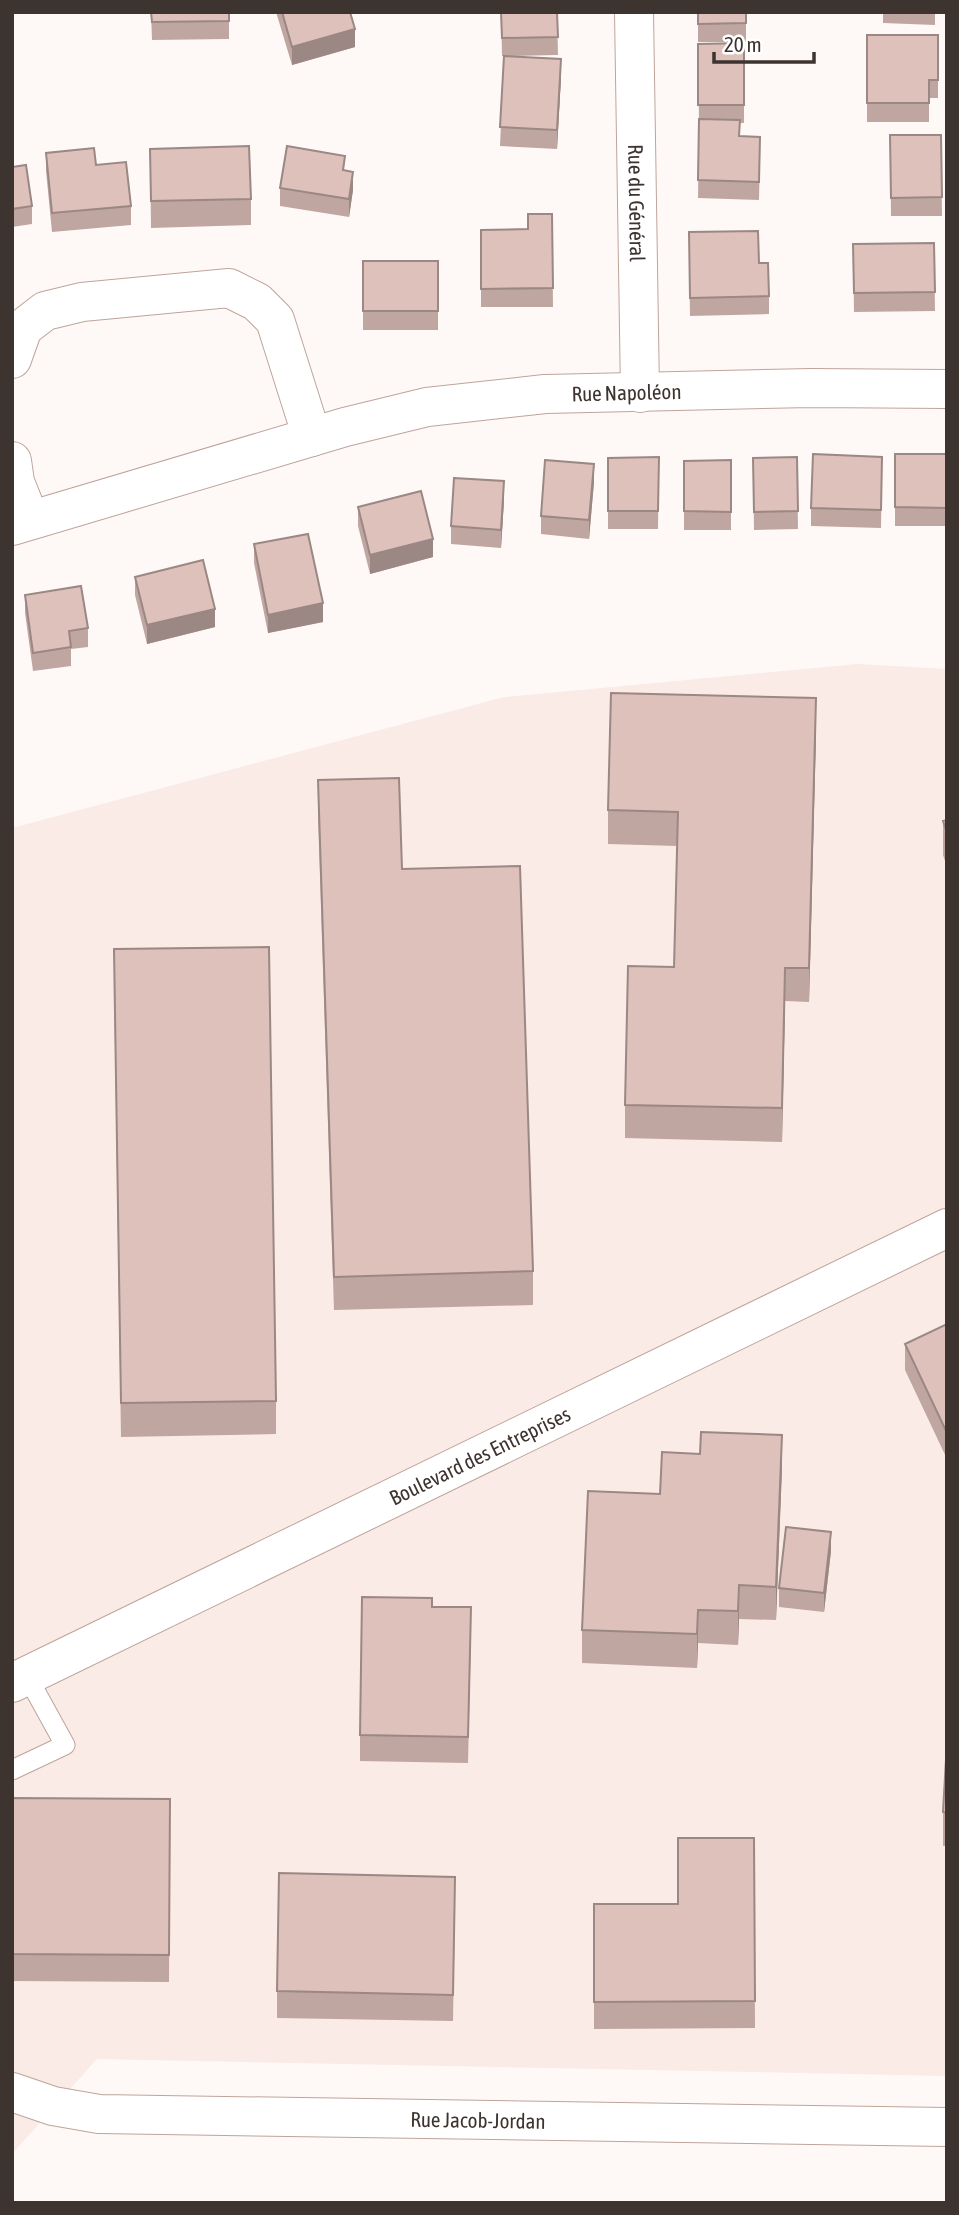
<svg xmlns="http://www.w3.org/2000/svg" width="959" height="2215" font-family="'Asap Condensed',sans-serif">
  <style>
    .built { fill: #faebe6 }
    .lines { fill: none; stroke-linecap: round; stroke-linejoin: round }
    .service-casing { stroke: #bea49b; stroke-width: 21 }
    .minor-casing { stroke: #bea49b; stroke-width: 40 }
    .tertiary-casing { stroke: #bea49b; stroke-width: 40 }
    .service { stroke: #fff; stroke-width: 19 }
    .minor { stroke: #fff; stroke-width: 38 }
    .tertiary { stroke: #fff; stroke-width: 38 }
    .wall { fill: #bfa6a1 }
    .shaded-wall { fill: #9b8783 }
    .building { fill: #dec1bb; stroke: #9b8783; stroke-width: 2 }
    .labels { text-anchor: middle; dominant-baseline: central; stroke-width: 5; stroke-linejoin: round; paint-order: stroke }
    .street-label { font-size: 21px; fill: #3d332f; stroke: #fff }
  </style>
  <rect width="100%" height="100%" fill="#fef9f7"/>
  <path class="built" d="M857,664l90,5v1407l-850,-17 -85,95v-1326l492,-131z"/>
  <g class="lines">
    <defs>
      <path id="service" d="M12,1770l53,-25 -38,-69"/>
      <g id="minor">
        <path id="s1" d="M634,12l6,381"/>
        <path d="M12,359l11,-31 22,-17 37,-9 147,-14 28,14 18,18 37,117"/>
        <path d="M12,461l3,21 15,38"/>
        <path id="s2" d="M12,526l333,-99 82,-20 118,-13 266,-6 136,1"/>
        <path id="s3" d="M12,2092l41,14 46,8 848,13"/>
      </g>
      <g id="tertiary">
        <path id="s4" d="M12,1683l935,-455"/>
      </g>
    </defs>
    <use href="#service" class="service-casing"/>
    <use href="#minor" class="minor-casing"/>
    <use href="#tertiary" class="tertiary-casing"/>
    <use href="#service" class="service"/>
    <use href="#minor" class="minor"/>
    <use href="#tertiary" class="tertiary"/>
  </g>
  <path class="wall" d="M151,12h78v27l-77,1z
    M276,12h74l5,35 -63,18z
    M501,12h56l1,43 -46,1 49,21 -4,72 -57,-3 4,-90h-2z
    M698,12h48v30h-48z
    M883,12h52v13l-52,-2z
    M867,35h71v63h-9v24h-62z
    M744,43v80h-4v13l20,19 -1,45 -61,-2 1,-75 -1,-79z
    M890,135h51l1,81h-51z
    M150,149l101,50v26l-100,3z
    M46,153l50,12 35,41v19l-79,7 -6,-61z
    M12,167l20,39v18l-20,3z
    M345,170l8,20 -4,27 -69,-11v-18z
    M552,214l1,93h-72v-77l47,-1z
    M934,243l1,68 -81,1 -1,-68z
    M689,251l70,12 10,33v18l-79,2z
    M363,261h75v69h-75z
    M895,454h52v72h-52z
    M659,457l-1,72h-50v-71z
    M797,457l1,72 -44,1 -1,-72z
    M882,457l-1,71 -70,-2v-18z
    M731,460v70h-47v-69z
    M594,482l-5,57 -48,-5v-18z
    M504,500l-3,48 -50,-4v-18z
    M358,507l75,50 -63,17 -12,-48z
    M254,544l69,78 -55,11 -14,-70z
    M135,577l80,50 -68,17 -12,-49z
    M25,595l63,33v19l-17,2v17l-38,5 -8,-58z
    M816,732l-7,270 -24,-1 -3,141 -157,-4v-33l49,-138 3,-121 -69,-2v-34z
    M318,780l84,89 131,402v34l-199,5 -16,-496z
    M947,820v47l-4,-12v-34z
    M114,983l162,418v33l-155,3z
    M947,1324v135l-42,-89v-26z
    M782,1468l-6,152 -37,-1 -1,26 -40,-2 -1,25 -115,-5v-33l78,-136z
    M831,1551l-7,61 -45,-5v-19z
    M432,1607l39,27 -3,129 -108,-2v-26z
    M947,1741v105h-4v-34z
    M12,1798l158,1 -1,183 -157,-1z
    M754,1838l1,190 -161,1v-125h84z
    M455,1903l-2,118 -176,-3v-27z"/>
  <path class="shaded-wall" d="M355,29v18l-63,18v-18z
    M561,59v18l-4,72v-19z
    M353,172v18l-4,27v-18z
    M594,464v18l-5,57v-19z
    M504,481v19l-3,48v-18z
    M433,539v18l-63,17v-19z
    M323,603v19l-55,11v-18z
    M215,609v18l-68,17v-19z
    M816,698v34l-7,270v-34z
    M785,968v33l-3,141v-34z
    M782,1435v33l-6,152v-33z
    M831,1532v19l-7,61v-19z
    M739,1585v34l-1,26v-34z
    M698,1610v33l-1,25v-34z"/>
  <path class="building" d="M151,12h78v9l-77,1z
    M282,12h68l5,17 -63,18z
    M501,12h56l1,25 -56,1z
    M698,12h48v11l-48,1z
    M867,35h71v45h-9v23h-62z
    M744,43v62h-46v-61z
    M504,56l57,3 -4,71 -57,-3z
    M699,119l41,1 -1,16 21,1 -1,45 -61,-2z
    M890,135h51l1,62 -51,1z
    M249,146l2,53 -100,2 -1,-52z
    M287,146l58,10 -2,14 10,2 -4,27 -69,-11z
    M94,148l2,17 30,-3 5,44 -79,7 -6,-60z
    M26,165l6,41 -20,3v-42z
    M528,214h24l1,74 -72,1v-59l47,-1z
    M758,231l1,32h9l1,33 -79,2 -1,-66z
    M934,243l1,49 -81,1 -1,-49z
    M363,261h75v50h-75z
    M813,454l69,3 -1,53 -70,-2z
    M895,454h52v54l-52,-1z
    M659,457l-1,54h-50v-53z
    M797,457l1,54 -44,1 -1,-54z
    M545,460l49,4 -5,56 -48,-4z
    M731,460v52l-47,-1v-50z
    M454,478l50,3 -3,49 -50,-4z
    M421,491l12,48 -63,16 -12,-48z
    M308,534l15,69 -55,12 -14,-71z
    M203,560l12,49 -68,16 -12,-48z
    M81,586l7,42 -19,3 2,16 -38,6 -8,-58z
    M611,693l205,5 -7,270h-24l-3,140 -157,-3 3,-139 46,1 4,-155 -70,-2z
    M399,778l3,91 118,-3 13,405 -199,6 -16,-497z
    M947,820v13l-4,-12z
    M269,947l7,454 -155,2 -7,-454z
    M947,1324v109l-42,-89z
    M701,1432l81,3 -6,152 -37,-2 -1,26 -40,-1 -1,24 -115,-4 6,-139 72,3 2,-42 38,2z
    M786,1527l45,5 -7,61 -45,-5z
    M362,1597l70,1v9h39l-3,130 -108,-2z
    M947,1741v72l-4,-1z
    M12,1798l158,1 -1,156 -157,-1z
    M678,1838h76l1,163 -161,1v-98h84z
    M279,1873l176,4 -2,118 -176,-4z"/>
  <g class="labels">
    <g class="street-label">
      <text stroke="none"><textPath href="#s1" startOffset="191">Rue du Général</textPath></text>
      <text stroke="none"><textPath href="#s2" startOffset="632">Rue Napoléon</textPath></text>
      <text stroke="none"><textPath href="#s4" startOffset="520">Boulevard des Entreprises</textPath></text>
      <text stroke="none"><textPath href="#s3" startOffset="469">Rue Jacob-Jordan</textPath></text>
    </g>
  </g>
  <rect width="959" height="2215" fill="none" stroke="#3d332f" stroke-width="28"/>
  <path d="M714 52v10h100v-10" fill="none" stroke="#3d332f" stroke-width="3.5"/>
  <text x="724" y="52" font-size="21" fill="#3d332f" stroke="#ffffff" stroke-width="5" paint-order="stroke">20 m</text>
</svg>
